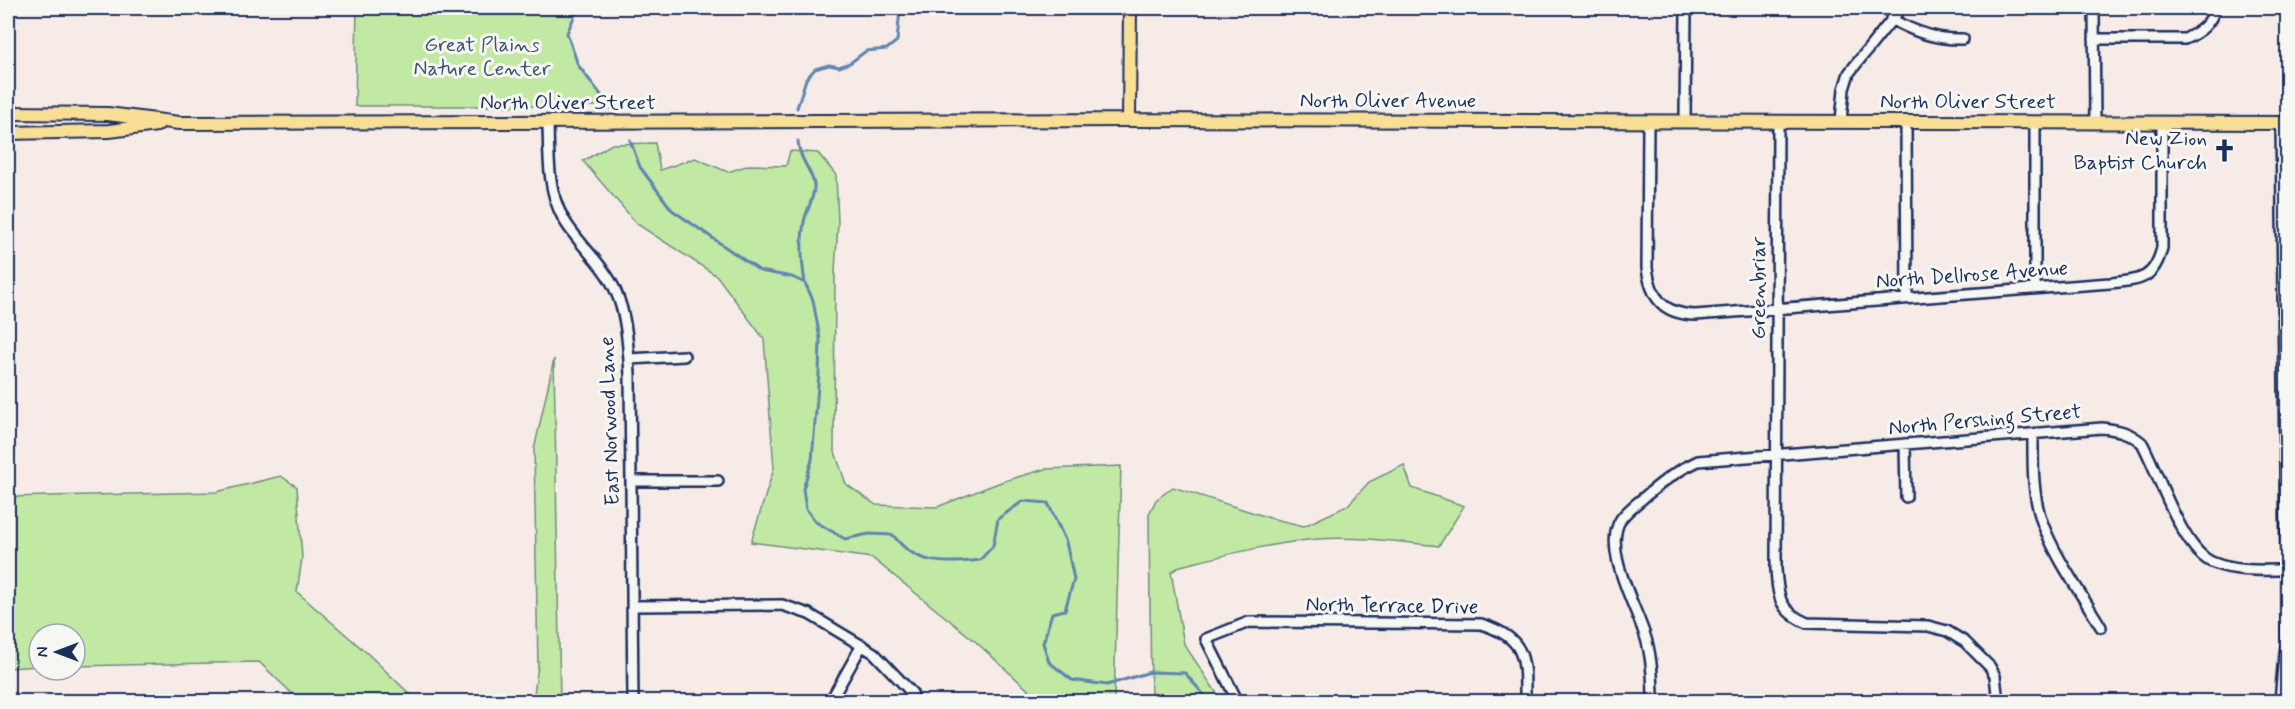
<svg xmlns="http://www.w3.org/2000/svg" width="2295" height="709" font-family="Mynerve,sans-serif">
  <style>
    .green { fill: #c1e9a4; stroke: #6e8c81; stroke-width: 1.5 }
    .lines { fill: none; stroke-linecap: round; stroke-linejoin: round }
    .stream { stroke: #5f85b1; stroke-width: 3 }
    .minor-casing { stroke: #1b2f5e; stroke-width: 14 }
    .major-casing { stroke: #1b2f5e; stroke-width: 16 }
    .minor { stroke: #f6f6f2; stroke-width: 9 }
    .major { stroke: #f9df96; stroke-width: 12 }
    .labels { text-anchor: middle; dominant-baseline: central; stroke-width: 6; stroke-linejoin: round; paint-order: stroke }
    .park-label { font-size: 21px; fill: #3c546c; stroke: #f6f6f2 }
    .street-label { font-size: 21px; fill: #1b2f5e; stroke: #f6f6f2 }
    .poi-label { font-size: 21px; fill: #1b2f5e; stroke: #f6f6f2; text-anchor: end }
  </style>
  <rect width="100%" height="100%" fill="#f7ebe7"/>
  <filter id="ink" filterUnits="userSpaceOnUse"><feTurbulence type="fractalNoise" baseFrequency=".0167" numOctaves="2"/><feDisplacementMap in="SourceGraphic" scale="12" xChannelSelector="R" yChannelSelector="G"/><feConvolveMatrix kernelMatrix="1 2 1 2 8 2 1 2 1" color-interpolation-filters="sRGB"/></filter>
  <g filter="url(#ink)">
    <path class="green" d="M357,8h221l-11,25 11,32 31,41h-254z
      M655,143l5,27 35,-12 33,14 21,-7 37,1 4,-15 28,2 18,22 2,48 -3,48 -1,178 12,35 30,21 61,2 64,-25 44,-13 76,-3 -7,235h-65l-13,-4 -61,-56 -103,-83 -121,-16 23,-74 -10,-129 -47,-63 -80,-52 -54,-63 29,-17z
      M554,359l6,342h-27l5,-35 -4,-216z
      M1404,465l8,23 52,18 -25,40c-40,-4 -81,-10 -121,-7 -47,4 -92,16 -137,27l-10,6 13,72 38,57h-71l-2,-187 7,-14 17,-13 97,31 34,8 43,-20 22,-24z
      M281,476l16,11 5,71 -5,34 70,61 50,48h-117l-41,-39 -184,4v-32h-36v32l-31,2v-171l208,-5z"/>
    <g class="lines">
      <path class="stream" d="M578,8l-11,25 11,32 33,43
        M797,108l9,-29 9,-10 14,-4 10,2 11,-4 16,-12 21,-2 10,-8 3,-33
        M630,140l10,27 32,43 88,61 32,6 13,6 8,17 7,39 -1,34 -7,87 -9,29 3,20 10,13 29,17 24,-5 24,1c23,31 52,29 87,25l13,-14 5,-27 25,-18 25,2 18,39 8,37 -9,31 -13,3 -9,30 6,19 23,18 35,5 43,-13 35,1 19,22 3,7
        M798,141c1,19 14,29 16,44 1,13 -8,25 -10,37 -4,20 -2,42 1,61"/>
      <defs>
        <path id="minor" d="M2094,8l1,114
          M2285,8v2
          M1891,19c24,13 45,21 72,20
          M2094,39h91c15,-7 26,-15 30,-31
          M1648,121l-1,147c4,30 16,46 48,47l415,-32c30,-3 44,-3 52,-35v-126
          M1685,121l1,-113
          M1778,121l-2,448c2,28 3,42 31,54l121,3 19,5 18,11 25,25 5,9 3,26
          M1841,121l3,-32 5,-16 52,-65
          M1906,121l1,177
          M2035,122v166
          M548,123c1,32 -1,66 15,95 13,24 42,47 53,74 11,25 12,55 14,82l3,328
          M629,359l55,-3
          M2033,434c0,29 -1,60 9,88 14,37 39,71 59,105
          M1905,444l1,53
          M631,481h87
          M632,606l150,-1 27,9 65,39 38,40 2,9
          M830,702l32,-57
          M1238,702l-32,-63 43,-17 232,2c46,14 44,35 44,78
          M1653,702c0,-20 -1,-41 -6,-60 -9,-34 -46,-92 -26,-123 7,-10 18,-17 27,-25 17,-14 30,-24 50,-33l404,-33c17,2 27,4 40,15 17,30 40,109 72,120 22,9 50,7 74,7
          M2280,702l3,-36 4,-25 -6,-518"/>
        <path id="major" d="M8,113l100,1 71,9 950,-3 1159,3
          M1129,120l1,-112
          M8,133l101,-2 48,-6"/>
      </defs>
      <use href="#minor" class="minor-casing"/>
      <use href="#major" class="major-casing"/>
      <use href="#minor" class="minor"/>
      <use href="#major" class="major"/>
    </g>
  </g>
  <defs>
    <symbol id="church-bare" viewBox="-9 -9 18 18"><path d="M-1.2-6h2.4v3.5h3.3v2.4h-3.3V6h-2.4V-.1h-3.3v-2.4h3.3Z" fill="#1b2f5e" stroke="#f6f6f2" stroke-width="2.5" paint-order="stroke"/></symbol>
  </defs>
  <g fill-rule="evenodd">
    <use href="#church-bare" x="2208" y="134" width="33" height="33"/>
  </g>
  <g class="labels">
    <g class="park-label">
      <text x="482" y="45">Great Plains<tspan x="482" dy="24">Nature Center</tspan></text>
    </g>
    <g class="street-label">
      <text x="1388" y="101">North Oliver Avenue</text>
      <text x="1968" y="102">North Oliver Street</text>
      <text x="568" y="103">North Oliver Street</text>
      <text transform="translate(1972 275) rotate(-4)">North Dellrose Avenue</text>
      <text transform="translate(1759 288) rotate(-90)">Greenbriar</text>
      <text transform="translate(1985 420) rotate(-5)">North Pershing Street</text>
      <text transform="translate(610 421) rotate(-92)">East Norwood Lane</text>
      <text transform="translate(1392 606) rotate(1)">North Terrace Drive</text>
    </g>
    <g class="poi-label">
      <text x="2207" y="139">New Zion<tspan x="2207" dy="24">Baptist Church</tspan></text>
    </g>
  </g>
  <rect width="2295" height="709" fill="none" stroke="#f6f6f2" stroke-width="30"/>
  <rect x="15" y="15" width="2265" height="679" fill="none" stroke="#1b2f5e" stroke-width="2" filter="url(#ink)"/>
  <g transform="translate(57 652) rotate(270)"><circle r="28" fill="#f6f6f2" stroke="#9ea6b7" stroke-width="1.5"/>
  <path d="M0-4.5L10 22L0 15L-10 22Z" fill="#1b2f5e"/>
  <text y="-9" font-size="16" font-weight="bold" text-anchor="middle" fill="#1b2f5e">N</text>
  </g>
</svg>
